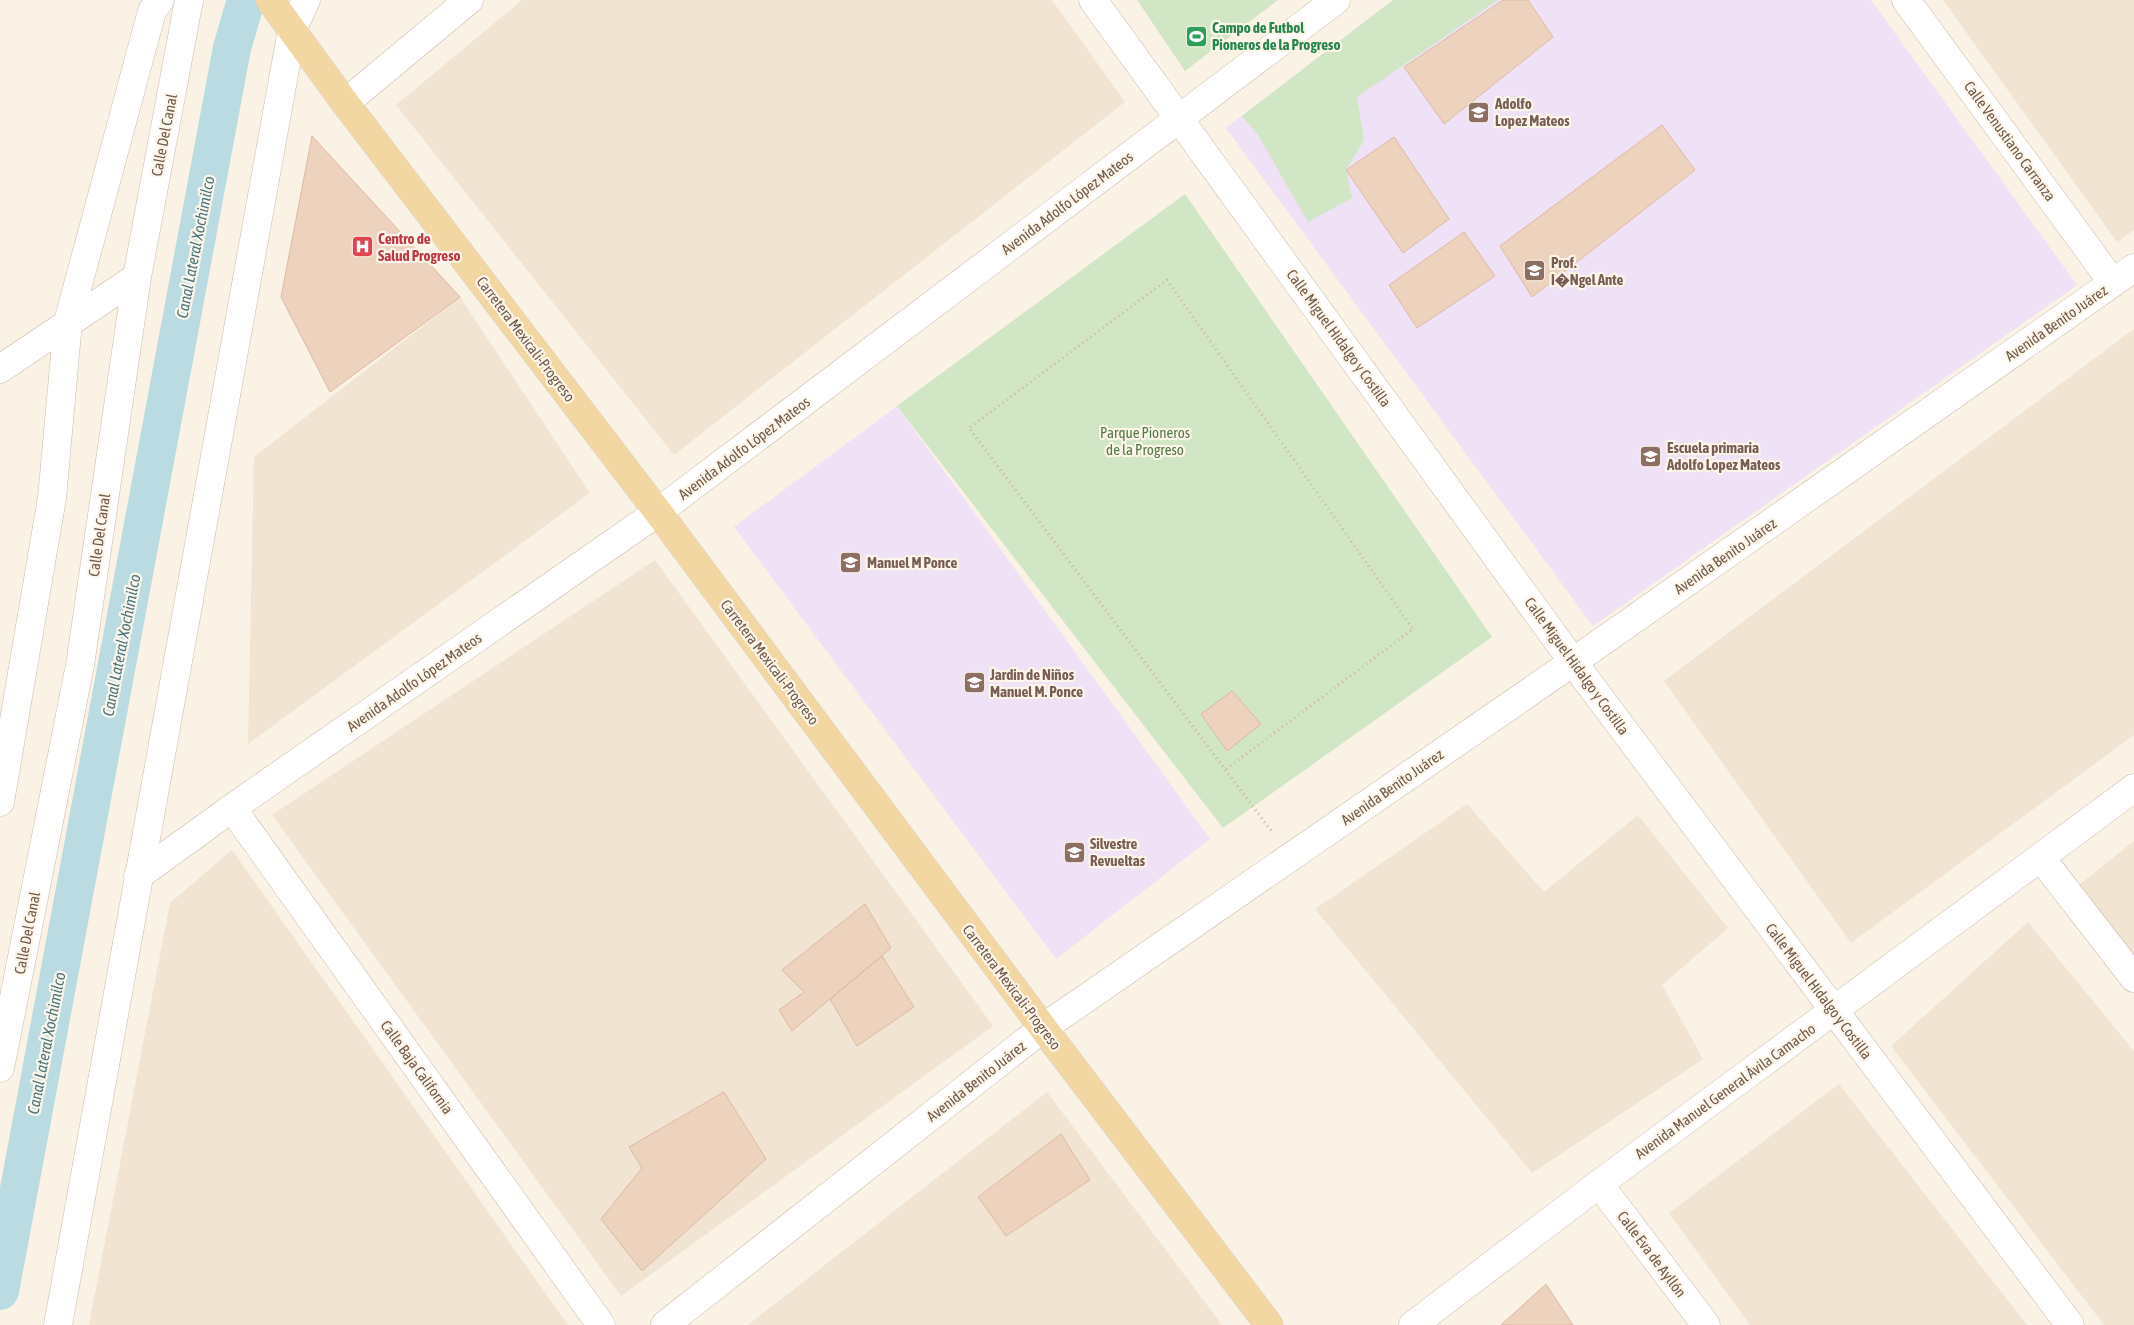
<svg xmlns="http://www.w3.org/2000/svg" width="2134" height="1325" font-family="'Asap Condensed',sans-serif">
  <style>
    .residential { fill: #f1e4d3 }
    .education { fill: #efe1f6 }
    .green { fill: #d1e6c4 }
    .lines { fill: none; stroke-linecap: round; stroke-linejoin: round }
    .canal { stroke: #badbe1; stroke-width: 38 }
    .building { fill: #edd2be; stroke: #deb9a0 }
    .minor-casing { stroke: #cabaab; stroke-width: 29 }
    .major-casing { stroke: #d7d1cd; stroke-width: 29 }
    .path { stroke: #d1b5a2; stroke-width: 3; stroke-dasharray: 1 4; stroke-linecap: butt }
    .minor { stroke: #fff; stroke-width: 28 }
    .major { stroke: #f3d7a2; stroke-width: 28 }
    .labels { text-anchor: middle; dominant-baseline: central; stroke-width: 4.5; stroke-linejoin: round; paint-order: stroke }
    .leisure-label { font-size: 15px; font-weight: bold; fill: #27864d; stroke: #fdf6ea; text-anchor: start }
    .education-label { font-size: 15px; font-weight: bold; fill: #785e54; stroke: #fdf6ea; text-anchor: start }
    .street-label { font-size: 15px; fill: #705a4c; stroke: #fdf6ea }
    .health-label { font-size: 15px; font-weight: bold; fill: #be3a42; stroke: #fdf6ea; text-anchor: start }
    .park-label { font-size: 15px; fill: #557a48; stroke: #fdf6ea }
    .water-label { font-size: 16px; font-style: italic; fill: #487681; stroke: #fdf6ea }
  </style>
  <rect width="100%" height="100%" fill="#faf2e4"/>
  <path class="residential" d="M522,0h530l73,102 -451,353 -278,-350z
    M1943,0h191v230l-17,12z
    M460,297l130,196 -342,251 6,-287z
    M2134,329v406l-283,208 -187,-262z
    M655,560l338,466 -372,270 -349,-481z
    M1467,804l77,88 94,-77 90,113 -66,57 41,74 -171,114 -217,-264z
    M2134,841v116l-59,-69z
    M232,850l336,475h-479l81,-422z
    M2028,922l106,129v274h-30l-213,-279z
    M1839,1084l188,241h-277l-81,-112z
    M1047,1092l175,233h-474z"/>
  <path class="education" d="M1393,0h478l206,285 -484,341 -367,-498z
    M897,406l313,433 -154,120 -322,-432z"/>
  <path class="green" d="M1137,0h141l-93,71z
    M1393,0h105l-141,97 7,43 -18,30 6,28 -44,24 -50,-87 -16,-19z
    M1185,194l307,443 -269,191 -326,-422z"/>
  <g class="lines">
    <path class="canal" d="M0,1291l232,-1243 14,-48"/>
  </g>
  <path class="building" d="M1503,0h25l25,37 -109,87 -40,-57z
    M1662,125l33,45 -163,127 -32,-51z
    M312,136l148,161 -130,95 -49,-95z
    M1394,137l55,82 -46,34 -57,-83z
    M1464,232l31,44 -78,52 -28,-43z
    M1232,691l29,33 -34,27 -26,-37z
    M865,904l26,44 -99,83 -13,-21 25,-18 -22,-22z
    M882,956l32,51 -57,39 -27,-47z
    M724,1092l42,67 -124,112 -41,-52 41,-51 -13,-21z
    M1061,1134l29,46 -84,56 -28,-39z
    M1546,1284l27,41h-72z"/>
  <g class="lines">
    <defs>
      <path id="minor" d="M1093,0l480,662 497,663
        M1906,0l207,283
        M345,103l124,-103
        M0,369l137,-92
        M0,802l52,-304 16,-176 84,-311 8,-11
        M232,808l369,517
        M2041,858l93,120
        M138,876l94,-68 426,-296 678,-512
        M0,1068l80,-403 57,-388 52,-277
        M1599,1184l107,141
        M58,1325l234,-1295 14,-30
        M665,1325l378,-297 530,-366 561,-394
        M1413,1325l186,-141 535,-396"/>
      <path id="major" d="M270,0l75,103 313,409 385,516 226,297"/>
    </defs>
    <use href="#minor" class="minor-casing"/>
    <use href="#major" class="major-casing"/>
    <path class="path" d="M1226,769l187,-140 -246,-349 -198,148 303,404"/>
    <use href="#minor" class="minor"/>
    <use href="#major" class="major"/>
  </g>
  <defs>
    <symbol id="stadium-square" viewBox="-11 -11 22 22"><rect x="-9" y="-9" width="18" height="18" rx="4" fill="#2e9e5b" stroke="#fdf6ea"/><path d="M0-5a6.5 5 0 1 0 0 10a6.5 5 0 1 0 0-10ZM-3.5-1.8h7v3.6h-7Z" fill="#fff"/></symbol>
    <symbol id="school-square" viewBox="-11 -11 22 22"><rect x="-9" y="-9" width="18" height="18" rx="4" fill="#8d6e63" stroke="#fdf6ea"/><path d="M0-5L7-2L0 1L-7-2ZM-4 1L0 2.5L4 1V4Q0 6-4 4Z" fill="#fff"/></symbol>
    <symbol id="hospital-square" viewBox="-11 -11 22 22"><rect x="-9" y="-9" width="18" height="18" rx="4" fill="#e0444e" stroke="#fdf6ea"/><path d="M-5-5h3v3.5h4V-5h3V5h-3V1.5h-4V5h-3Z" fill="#fff"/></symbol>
  </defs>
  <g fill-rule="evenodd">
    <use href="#stadium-square" x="1184" y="24" width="25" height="25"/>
    <use href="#school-square" x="1466" y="100" width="25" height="25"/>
    <use href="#hospital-square" x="350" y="234" width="25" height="25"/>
    <use href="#school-square" x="1522" y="258" width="25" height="25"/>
    <use href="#school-square" x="1638" y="444" width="25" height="25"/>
    <use href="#school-square" x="838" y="550" width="25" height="25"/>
    <use href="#school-square" x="962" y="670" width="25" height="25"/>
    <use href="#school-square" x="1062" y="840" width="25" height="25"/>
  </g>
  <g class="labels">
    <g class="leisure-label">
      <text x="1212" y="27">Campo de Futbol<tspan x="1212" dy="17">Pioneros de la Progreso</tspan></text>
    </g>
    <g class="education-label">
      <text x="1495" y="103">Adolfo<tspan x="1495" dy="17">Lopez Mateos</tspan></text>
      <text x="1551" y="262">Prof.<tspan x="1551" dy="17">I�Ngel Ante</tspan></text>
      <text x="1667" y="447">Escuela primaria<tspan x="1667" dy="17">Adolfo Lopez Mateos</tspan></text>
      <text x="867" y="562">Manuel M Ponce</text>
      <text x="990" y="674">Jardin de Niños<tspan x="990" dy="17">Manuel M. Ponce</tspan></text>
      <text x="1090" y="843">Silvestre<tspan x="1090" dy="17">Revueltas</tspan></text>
    </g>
    <g class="street-label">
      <text transform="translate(164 135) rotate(-79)">Calle Del Canal</text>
      <text transform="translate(2010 141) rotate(54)">Calle Venustiano Carranza</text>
      <text transform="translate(1067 203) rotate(-37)">Avenida Adolfo López Mateos</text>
      <text transform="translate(2056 323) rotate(-35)">Avenida Benito Juárez</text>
      <text transform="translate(1339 338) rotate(54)">Calle Miguel Hidalgo y Costilla</text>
      <text transform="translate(526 339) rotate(53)">Carretera Mexicali-Progreso</text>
      <text transform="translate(744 448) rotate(-37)">Avenida Adolfo López Mateos</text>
      <text transform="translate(99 535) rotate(-82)">Calle Del Canal</text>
      <text transform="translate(1725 556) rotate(-35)">Avenida Benito Juárez</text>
      <text transform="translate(770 662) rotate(53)">Carretera Mexicali-Progreso</text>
      <text transform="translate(1577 666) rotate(54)">Calle Miguel Hidalgo y Costilla</text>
      <text transform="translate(414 682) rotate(-35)">Avenida Adolfo López Mateos</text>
      <text transform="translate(1392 787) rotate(-35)">Avenida Benito Juárez</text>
      <text transform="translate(27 933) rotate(-79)">Calle Del Canal</text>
      <text transform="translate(1012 987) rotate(53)">Carretera Mexicali-Progreso</text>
      <text transform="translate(1819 991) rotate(53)">Calle Miguel Hidalgo y Costilla</text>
      <text transform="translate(417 1067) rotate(54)">Calle Baja California</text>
      <text transform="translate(976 1081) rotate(-38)">Avenida Benito Juárez</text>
      <text transform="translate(1725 1091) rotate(-36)">Avenida Manuel General Ávila Camacho</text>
      <text transform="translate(1652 1254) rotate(53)">Calle Eva de Ayllón</text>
    </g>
    <g class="health-label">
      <text x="378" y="238">Centro de<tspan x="378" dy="17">Salud Progreso</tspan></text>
    </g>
    <g class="park-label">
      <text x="1145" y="432">Parque Pioneros<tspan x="1145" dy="17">de la Progreso</tspan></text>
    </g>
    <g class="water-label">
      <text transform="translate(195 247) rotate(-79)">Canal Lateral Xochimilco</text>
      <text transform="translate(121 645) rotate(-79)">Canal Lateral Xochimilco</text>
      <text transform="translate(46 1043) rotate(-79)">Canal Lateral Xochimilco</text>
    </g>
  </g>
</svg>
